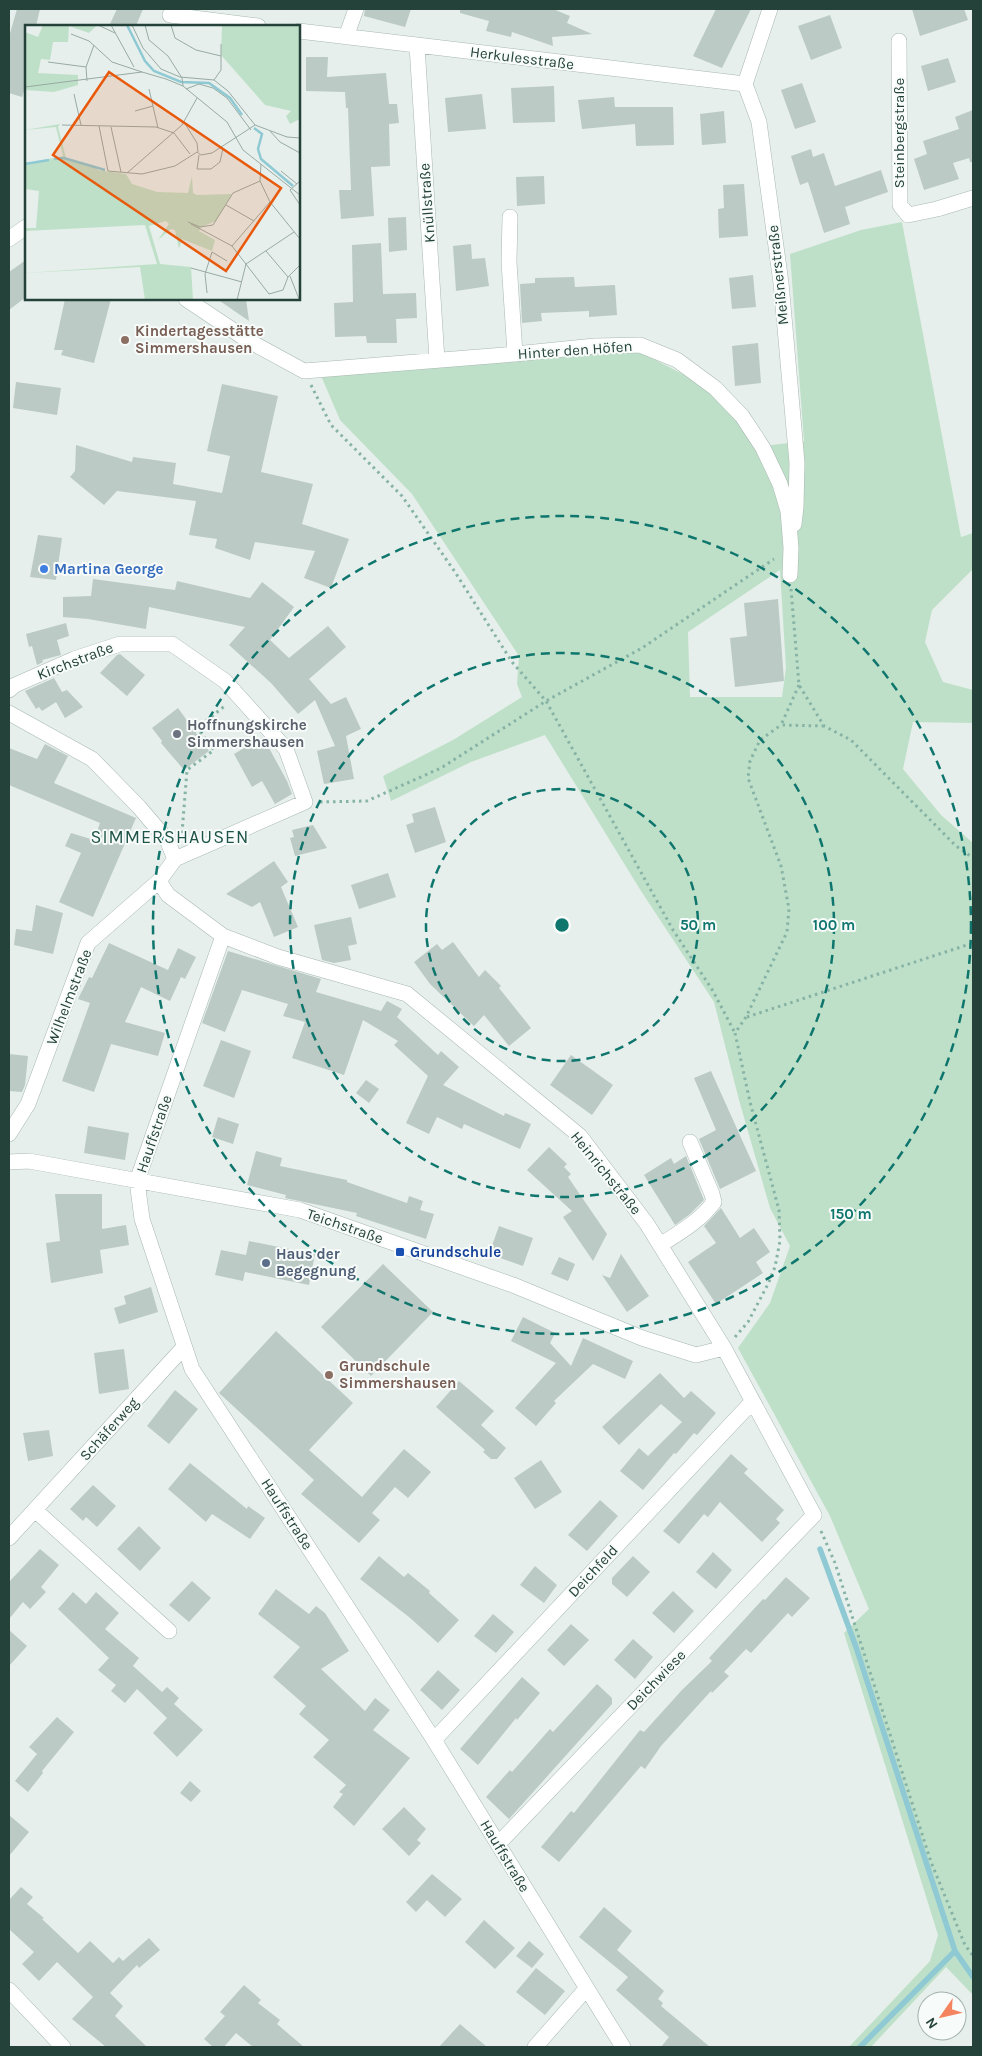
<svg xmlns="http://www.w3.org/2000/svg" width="982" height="2056" font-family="Karla,sans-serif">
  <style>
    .green { fill: #bfe0c8; fill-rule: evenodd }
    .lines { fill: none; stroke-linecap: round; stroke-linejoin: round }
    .stream { stroke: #8ec9d4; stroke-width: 5.5 }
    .building { fill: #bbcac4 }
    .minor-casing { stroke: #a8b8b2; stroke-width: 16 }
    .path { stroke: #86b3a5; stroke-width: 3; stroke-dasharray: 2.5 4; stroke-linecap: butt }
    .minor { stroke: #fff; stroke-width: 15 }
    .ring { fill: none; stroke: #0f766e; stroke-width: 2.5; stroke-dasharray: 9 6 }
    .education-dot { fill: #8d6e63; stroke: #f7fbf9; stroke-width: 2 }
    .shop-dot { fill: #3f7fe0; stroke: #f7fbf9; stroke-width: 2 }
    .worship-dot { fill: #6b7280; stroke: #f7fbf9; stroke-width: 2 }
    .transit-dot { fill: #1a4fb4; stroke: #f7fbf9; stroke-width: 2 }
    .service-dot { fill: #5c6f8a; stroke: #f7fbf9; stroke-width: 2 }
    .labels { text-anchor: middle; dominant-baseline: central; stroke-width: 4; stroke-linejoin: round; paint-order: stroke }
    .street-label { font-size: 15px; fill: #24423a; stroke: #f7fbf9 }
    .education-label { font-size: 15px; font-weight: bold; fill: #785e54; stroke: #f7fbf9; text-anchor: start }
    .shop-label { font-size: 15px; font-weight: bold; fill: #366cbe; stroke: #f7fbf9; text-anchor: start }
    .worship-label { font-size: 15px; font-weight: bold; fill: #5b616d; stroke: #f7fbf9; text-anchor: start }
    .transit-label { font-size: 15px; font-weight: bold; fill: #164399; stroke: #f7fbf9; text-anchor: start }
    .service-label { font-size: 15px; font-weight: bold; fill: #4e5e75; stroke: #f7fbf9; text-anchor: start }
    .quarter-label { font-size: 18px; letter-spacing: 1px; fill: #1f5548; stroke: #f7fbf9 }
    .inset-river { fill: none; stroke: #8ec9d4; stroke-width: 2.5 }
    .inset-road { fill: none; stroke: #98aaa4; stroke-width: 1 }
    .view { fill: #e8590c; fill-opacity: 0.15; stroke: #e8590c; stroke-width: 2.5 }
    .inset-edge { fill: none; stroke: #24423a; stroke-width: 2.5 }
    .centre { fill: #0f766e; stroke: #f7fbf9; stroke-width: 2.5 }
    .ring-label { font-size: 15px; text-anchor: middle; font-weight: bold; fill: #0f766e; stroke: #f7fbf9; stroke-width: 4; stroke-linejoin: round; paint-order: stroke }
  </style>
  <rect width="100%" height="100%" fill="#e6efeb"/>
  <path class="green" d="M902,222l59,315 12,-4v36l-41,41 -7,32 18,40 30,8v33l-60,-1 -10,47 38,46 32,28v1152l-27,-28 -75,80h-22l81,-86 8,-26 -94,-302 25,-24 -39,-93 -92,-168 32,-45 20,-57 -20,-38 -31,-108 -25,-98 -73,-111 -96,-156 -74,27 -80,39 -8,-25 70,-36 69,-43 -5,-13 2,-28 -107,-162 -72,-74 -21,-49 305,-20 20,3 46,24 45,34 21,35 48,-6 -14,-187 71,-24zM780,570l6,98 -4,29h-92l-2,-65z"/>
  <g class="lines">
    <path class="stream" d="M820,1549l36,98 99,304 18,26
      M860,2047l95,-96"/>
  </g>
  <path class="building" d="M17,9h23l-4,17h-10v59l-4,12 -13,-4v-56z
    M117,9h26l-7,17h-27z
    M365,9h46l-6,18 -41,-11z
    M460,9h93l17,7 -3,7 25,11 -40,3 1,9 -41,-14 -1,5 -25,-6 3,-10 -29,-8z
    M716,9h35l-29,59 -29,-12z
    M912,9h52l4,11 -48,16z
    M830,15l12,33 -31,12 -13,-34z
    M306,57h22l-1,20 59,-4 3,31h8l2,19 -10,1 1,42 -19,1 3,49 -33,3 -2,-29h12l-3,-82h-2l-1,-16 -39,-1z
    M948,58l8,24 -28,9 -7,-25z
    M802,83l14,39 -21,7 -14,-39z
    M554,86l1,36 -42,1 -2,-35z
    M482,94l4,35 -38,3 -3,-34z
    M614,97l1,10h58l1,38 -38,1 -1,-22 -53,5 -4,-29z
    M973,110v52h-3l-1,-4 -16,5 6,16 -35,11 -10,-31 13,-5 -4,-13 36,-12 -4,-12z
    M724,111l2,32 -24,2 -2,-31z
    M811,149l2,8 11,-4 11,33 46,-16 7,22 -43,15 5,17 -26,9 -16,-51 -8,3 -9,-29z
    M544,176l1,28 -28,2 -1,-29z
    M744,184l4,52 -29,2 -1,-29 6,-1 -1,-23z
    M406,217l1,33 -18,2 -1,-34z
    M381,243l2,51 33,-1 1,25 -21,1 1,24h-30l-1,-7 -31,1 -1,-34 19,-1 -1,-57z
    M471,244l1,15 13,-1 4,28 -33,5 -3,-45z
    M26,260v37l-17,13v-38z
    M753,275l3,32 -24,2 -3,-31z
    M574,277l1,10 40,-2 2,30 -28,2v-6l-48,2 1,8 -20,2 -2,-39 15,-1v-5z
    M65,299h46l-17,64 -33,-8 2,-5h-9z
    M217,299h29l3,22z
    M758,343l3,40 -26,3 -3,-40z
    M16,382l45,6 -4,27 -44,-7z
    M222,384l56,12 -17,76 52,12 -11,40 47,15 -18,49 -27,-10 11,-27 -60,-9 -5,18 -35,-12 2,-9 -28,-4 7,-34 -79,-10 -13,14 -34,-28 5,-6 1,-26 56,17 1,-5 43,6 -3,21 49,9 8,-37 -23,-5z
    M38,535l24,3 -6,42 -26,-3z
    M93,579l82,11 2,-9 73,17 12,-16 32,25 -24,33 19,18 39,-32 18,21 -37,32 22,25 15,-7 15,32 -15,7 8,43 -30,5 -7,-33 18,-5 -20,-46 -17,14 -27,-31 -42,-38 16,-18 -96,-20 -3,22 -58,-10 -25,-2v-20l28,-1z
    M778,599l6,82 -49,6 -5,-49 17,-2 -3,-33z
    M66,623l3,13 -12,4 4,15 -19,5 1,2 -6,3 -5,-19 -3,1 -3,-13z
    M120,654l25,21 -18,21 -27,-23 17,-18z
    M54,678l8,14 5,-2 16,17 -18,11 -9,-16 -14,9 -3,-4 -3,2 -11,-18z
    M178,708l31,43 -25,19 -23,-27 1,-2 -10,-13z
    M263,737l24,44 5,13 -17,10 -13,-23 -10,6 -18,-33z
    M45,744l23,12 -14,27 82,35 -43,99 -34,-15 22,-49 -16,-7 6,-13 23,7 6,-17 -91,-38v-37l28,11z
    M435,807l11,35 -31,11 -9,-28 8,-3 -2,-8z
    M313,825l14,23 -32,8 -5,-18 4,-1 -2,-7z
    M274,861l14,21 -7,5 17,40 -24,10 -14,-35 -8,5 -26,-13z
    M388,873l8,24 -37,12 -8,-24z
    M36,905l27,8 -10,41 -39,-9 2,-16 16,2z
    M351,917l6,27 -9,2 3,14 -17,3 -12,-3 -8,-35z
    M453,942l26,35 6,-7 16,16 -2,2 32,40 -22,18 -25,-31 -10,11 -44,-42 -16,-22 23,-18 5,6z
    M109,943l59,27 10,-22 18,9 -11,22 -4,-2 -11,24 -29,-14 -16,35 40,11 -7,23 -47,-12 -17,48 -32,-11 28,-78 -12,-4 11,-22 3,1z
    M228,951l93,28 -5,13 65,19 6,-10 15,8 -5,8 41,38 3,-4 18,16 -16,18 61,31 1,-3 26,11 -11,25 -56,-25 -2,5 -25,-12 -8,17 -23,-11 22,-47 -34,-31 4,-4 -35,-21 -19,55 -52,-17 13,-36 -22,-6 5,-12 -46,-14 -17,42 -23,-9z
    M221,1040l30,11 -17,47 -31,-12z
    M9,1054l19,2 -3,29 -3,7 -13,-1z
    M571,1055l42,30 -21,30 -42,-30z
    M711,1071l45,100 -36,18 -21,-50 17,-9 -22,-52z
    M366,1080l13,9 -10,14 -13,-10z
    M218,1117l21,7 -6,20 -21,-7z
    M88,1126l41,7 -4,27 -41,-7z
    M549,1147l18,17 -3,3 7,7 -3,3 39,57 -14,27 -30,-44 9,-6 -45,-41z
    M256,1151l26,7 -2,8 67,14v2l60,21 2,-7 14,5 -3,9 14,4 -8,25 -70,-23 1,-3 -72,-15 1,-3 -39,-10z
    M686,1156l18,44 -14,14 -15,11 -31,-50 27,-17 3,6z
    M55,1194h47v35l24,-4 3,20 -29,5 3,23 -52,10 -5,-40 14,-2z
    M721,1208l19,30 14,-10 16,24 -14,10 7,11 -47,31 -28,-42 28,-19 -12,-17z
    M499,1226l34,12 -10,28 -34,-12z
    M249,1241l66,13 -6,31 -64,-13 -2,9 -28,-6 6,-25 25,5z
    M621,1254l28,42 -22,16 -25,-37 8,3z
    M559,1257l16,7 -7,17 -17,-7z
    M383,1264l50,48 -62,64 -50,-49z
    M151,1287l7,25 -39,12 -5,-16 12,-4 -2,-8z
    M523,1317l32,16 -5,10 21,23 12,-28 50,23 -8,18 -32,-15 -39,37 2,2 -20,23 -21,-18 41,-45 -45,-22z
    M276,1331l77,72 -44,47 53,47 42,-48 27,23 -23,26 -13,-11 -23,26 8,7 -21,23 -58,-49 13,-14 -95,-87z
    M124,1349l5,40 -30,5 -5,-41z
    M660,1373l24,25 7,-7 25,22 -19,22 -3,-2 -18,21 -2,-1 -31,37 -23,-19 19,-23 9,8 34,-34 -21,-18 -42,41 -17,-18z
    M459,1381l35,30 -13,14 25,23 -9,11h-6l-8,-7 2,-2 -49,-43z
    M175,1390l23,19 -29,35 -22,-18z
    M49,1430l4,26 -25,5 -5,-28z
    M731,1454l17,15 -4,4 40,37 -8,9 4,4 -18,19 -42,-40 -12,15 -4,-3 -25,30 -16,-13z
    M541,1460l21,32 -27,17 -21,-31z
    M190,1463l57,46 1,-3 17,12 -15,21 -38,-25 -6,8 -38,-33z
    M93,1485l23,21 -19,21 -11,-10 -3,4 -13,-12z
    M600,1500l18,16 -31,35 -19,-16z
    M139,1526l22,22 -21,23 -23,-22z
    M40,1549l19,16 -18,22 5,5 -16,17 -7,-7 -14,17v-37z
    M713,1552l19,18 -16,19 -20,-17z
    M379,1556l25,21 4,-4 22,18 -1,2 30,27 -21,23 -29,-26 -49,-38z
    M633,1556l17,16 -23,25 -15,-13v-6z
    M535,1566l22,19 -13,18 -24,-18z
    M786,1577l24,21 -18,19 -4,-4 -37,40 -5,-4 -22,23 5,4 -17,17 -1,-2 -50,55 -16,23 -4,-3 -82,96 -18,-15 30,-36 3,2 66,-83 4,2 38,-42 30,-29 -3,-3 54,-59 2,1z
    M192,1581l19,17 -22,24 -20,-17z
    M276,1589l33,25 7,-8 9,7 24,38 -28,18 44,42 10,-13 15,12 -17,20 37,28 -56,68 -21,-19 10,-13 -4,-2 7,-7 -33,-28 16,-17 -30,-26 7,-8 -33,-29 27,-30 -42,-33z
    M673,1591l21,20 -20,22 -22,-20z
    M73,1592l13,12 10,-12 23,21 -14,16 34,29 -6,8 29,26 5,-5 12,11 -5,6 29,26 -26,27 -24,-24 14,-15 -30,-29 -12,14 -14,-12 5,-6 -18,-15 11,-12 -51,-49z
    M493,1614l21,18 -18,21 -22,-17z
    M571,1624l18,16 -25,26 -17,-16z
    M9,1630l18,16 -18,20z
    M633,1639l20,18 -18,22 -21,-19z
    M438,1670l22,20 -18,20 -22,-20z
    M522,1677l18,16 -23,27 -1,-2 -38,47 -18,-16z
    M597,1684l15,14v6l-103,115 -23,-22 24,-27 2,2 38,-43 3,3z
    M57,1717l17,15 -32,39 1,2 -15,19 -13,-11 22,-27 -8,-7z
    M190,1781l11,10 -10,11 -11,-9z
    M404,1807l22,22 -9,11 4,3 -12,13 -27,-27z
    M9,1815l20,17 -20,24z
    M432,1874l30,25 -17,18 -18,-17 -11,12 -10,-10z
    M21,1887l12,10 -6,7 17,14 -2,1 36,34 12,-12 23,22 6,-6 4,4 26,-23 11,12 -21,18 -2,-3 -27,28 13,13 -8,10 32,31h-41l-34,-28 21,-22 -36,-35 -18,19 -17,-17 12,-12 -25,-23v-29z
    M604,1907l28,24 -15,19 47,41 -6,8 5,4 -2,3 49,41h-49l8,-10 -53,-47 12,-13 -49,-40z
    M484,1920l31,28 -20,21 -30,-27z
    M529,1941l15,13 -12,14 -16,-12z
    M536,1968l29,23 -20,24 -29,-23z
    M244,1985l17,15 -3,3 22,17 -3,4 27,23h-51l-17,-14 -12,14h-11l-9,-8 21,-23 -5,-4z
    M460,2024l27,23h-48z"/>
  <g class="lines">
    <defs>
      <path id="minor" d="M770,9l-25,75 14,38 22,161 16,180 -1,44 -2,17
        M170,15l88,11
        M299,31l446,53
        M346,37l10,-28
        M899,41l1,164 8,10 29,-6 36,-11
        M417,46l20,314
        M510,217l-1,45 6,92
        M9,239l17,-12
        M186,299l63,42 55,30 211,-17 80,-8 45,-1 37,15 38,28 27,28 21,32 17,36 8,27 3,37 -1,27
        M9,690l6,-5 59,-26 46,-15h52l53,37 61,68 19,53 -130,57
        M9,713l83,46 47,48 28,33 8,19 -16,22 9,14 55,41 55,21 129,37 173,142 67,88 13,21 64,103 90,167 -316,329
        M223,936l-86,245 5,38 50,150 242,371 189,307
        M9,1134l19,-30 60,-161 71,-62
        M9,1162l20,-1 271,49 213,75 129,53 54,17 28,-7
        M660,1245c19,-12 40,-24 54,-43l-2,-8 -22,-52
        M35,1510l134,121
        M9,1538l175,-191
        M434,1740l318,-338
        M9,1990l54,57
        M535,2047l51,-58"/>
    </defs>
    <use href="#minor" class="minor-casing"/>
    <path class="path" d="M311,385l20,40 71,71 53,76 57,90 34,39 127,229 40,61 22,42
      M791,589l8,96 25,41 27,14 105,106 17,12
      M799,685l-18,40 43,1
      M320,802l47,-1 74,-33 105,-67 96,-53 132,-89
      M182,833l5,-63 27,-20 -17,-22 29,-23
      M747,1017l226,-74
      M735,1337l13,-15 20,-38 7,-17 5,-26 -1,-31 -29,-108 -15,-69 11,-16 41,-85 2,-23 -8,-43 -33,-88 2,-17 10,-21 21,-15
      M821,1531l14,32 96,299 34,83 8,11"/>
    <use href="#minor" class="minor"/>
  </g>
  <g class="ring">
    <circle cx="562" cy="925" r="136"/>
    <circle cx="562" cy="925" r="272"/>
    <circle cx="562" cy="925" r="409"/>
  </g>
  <g class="education-dot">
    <circle cx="125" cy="340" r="5"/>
    <circle cx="329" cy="1375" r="5"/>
  </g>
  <circle class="shop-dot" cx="44" cy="569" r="5"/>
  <circle class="worship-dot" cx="177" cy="734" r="5"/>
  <rect class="transit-dot" x="395" y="1247" width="10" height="10" rx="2.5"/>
  <circle class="service-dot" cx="266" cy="1263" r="5"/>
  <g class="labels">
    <g class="street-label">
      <text transform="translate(522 58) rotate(7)">Herkulesstraße</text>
      <text transform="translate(899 133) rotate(-90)">Steinbergstraße</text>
      <text transform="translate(427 203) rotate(-94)">Knüllstraße</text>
      <text transform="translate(778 275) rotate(-96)">Meißnerstraße</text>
      <text transform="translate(575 350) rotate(-4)">Hinter den Höfen</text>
      <text transform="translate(75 661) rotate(-21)">Kirchstraße</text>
      <text transform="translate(69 997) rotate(-69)">Wilhelmstraße</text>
      <text transform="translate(154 1134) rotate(-71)">Hauffstraße</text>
      <text transform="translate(606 1173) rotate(51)">Heinrichstraße</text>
      <text transform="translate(345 1226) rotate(19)">Teichstraße</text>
      <text transform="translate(109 1429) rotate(-48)">Schäferweg</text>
      <text transform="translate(287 1514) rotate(57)">Hauffstraße</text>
      <text transform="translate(593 1571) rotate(-47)">Deichfeld</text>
      <text transform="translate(656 1680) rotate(-46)">Deichwiese</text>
      <text transform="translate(505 1856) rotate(59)">Hauffstraße</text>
    </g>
    <g class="education-label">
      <text x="135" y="331">Kindertagesstätte<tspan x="135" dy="17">Simmershausen</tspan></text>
      <text x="339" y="1366">Grundschule<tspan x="339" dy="17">Simmershausen</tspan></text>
    </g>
    <g class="shop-label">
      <text x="54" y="569">Martina George</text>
    </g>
    <g class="worship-label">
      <text x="187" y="725">Hoffnungskirche<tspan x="187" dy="17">Simmershausen</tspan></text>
    </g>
    <g class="transit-label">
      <text x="410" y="1252">Grundschule</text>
    </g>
    <g class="service-label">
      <text x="276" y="1254">Haus der<tspan x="276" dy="17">Begegnung</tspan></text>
    </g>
    <g class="quarter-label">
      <text x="170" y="837">SIMMERSHAUSEN</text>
    </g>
  </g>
  <g transform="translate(25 25)">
    <rect width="275" height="275" fill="#e6efeb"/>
    <path d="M18,0l53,1 -7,7 -20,-7 -1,16h-15l-3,18 -9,-1 -3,14 40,2v10l-24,7 -29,-2v-58l13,5zM197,0h77l1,94 -10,5 -4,-8 5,-5 -26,-6 -44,-50zM35,99l-2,3 8,31 31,9v3l29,4 6,10 25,8 31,1 4,-17 1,17 4,2 35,-1 -16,27 -15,6 -2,4 16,9 -3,11 -30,-12 -3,10 -4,-19 -4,-1 -13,11 11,-16 -3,-3 -17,5 11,38 31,3 2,33h-48l-5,-33 -115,6 132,-9 -12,-39 -120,6v-3h11l3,-37 -14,-2v-25l38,-8 -7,-29 -31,3z" fill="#bfe0c8"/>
    <path class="inset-river" d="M102,0l18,36 9,10 27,11 28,1 21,15 12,17M229,103l8,6 -4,15 3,10 32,27M29,134l10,-1 41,12M0,139l24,-4"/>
    <path class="inset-road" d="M73,0l17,8M86,0l23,42M107,0l11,23 18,21 19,8 34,3 14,11 27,34 32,12 13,1M120,0l4,15 19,16 14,22 1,8M146,0l4,13 21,12 25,6M46,9l18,7 23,21 30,10M23,37l38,5M189,55l7,-10v-26M62,56l-1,-14 8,-22M0,62l117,-15 24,7 17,7 44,36 16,28 57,45M124,64l9,39M161,64l13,-5 14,4 14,10 24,32M49,69l7,31M110,86l18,-5M159,97l13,21 1,9M37,100l94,2 18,6 16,21M74,101l9,45 34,3 33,-8 22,-14 4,3 11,-2 43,-28M86,102l10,45M245,106l10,11 20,11M174,130l-2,14h14l9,-7 3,-14M236,139l-1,17 10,21 30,37M256,146l16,13M102,148l55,-48 15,-27M275,156l-10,9 10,15M201,180l28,16M163,197l12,5 13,-2 20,-32 27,-12M166,199l41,22 37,48 14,-4 5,-13 12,-12M207,221l38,-44M241,226l22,26M166,243l51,14M265,251l9,23M182,268l-2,-19 7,-22 15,9M212,275l9,-36 48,-32"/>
    <path class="view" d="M84,47l172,116 -55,83 -173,-116z"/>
    <rect width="275" height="275" class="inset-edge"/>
  </g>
  <circle cx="562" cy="925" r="8" class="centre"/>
  <g class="ring-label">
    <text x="698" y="930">50 m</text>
    <text x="834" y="930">100 m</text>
    <text x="851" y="1219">150 m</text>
  </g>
  <rect width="982" height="2056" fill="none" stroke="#24423a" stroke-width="20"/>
  <g transform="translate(942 2016) rotate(236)"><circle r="24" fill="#f7fbf9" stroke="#a3b1ad"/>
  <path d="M0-4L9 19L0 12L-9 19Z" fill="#f4845f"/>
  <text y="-8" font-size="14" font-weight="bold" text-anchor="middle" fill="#24423a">N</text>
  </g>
</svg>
